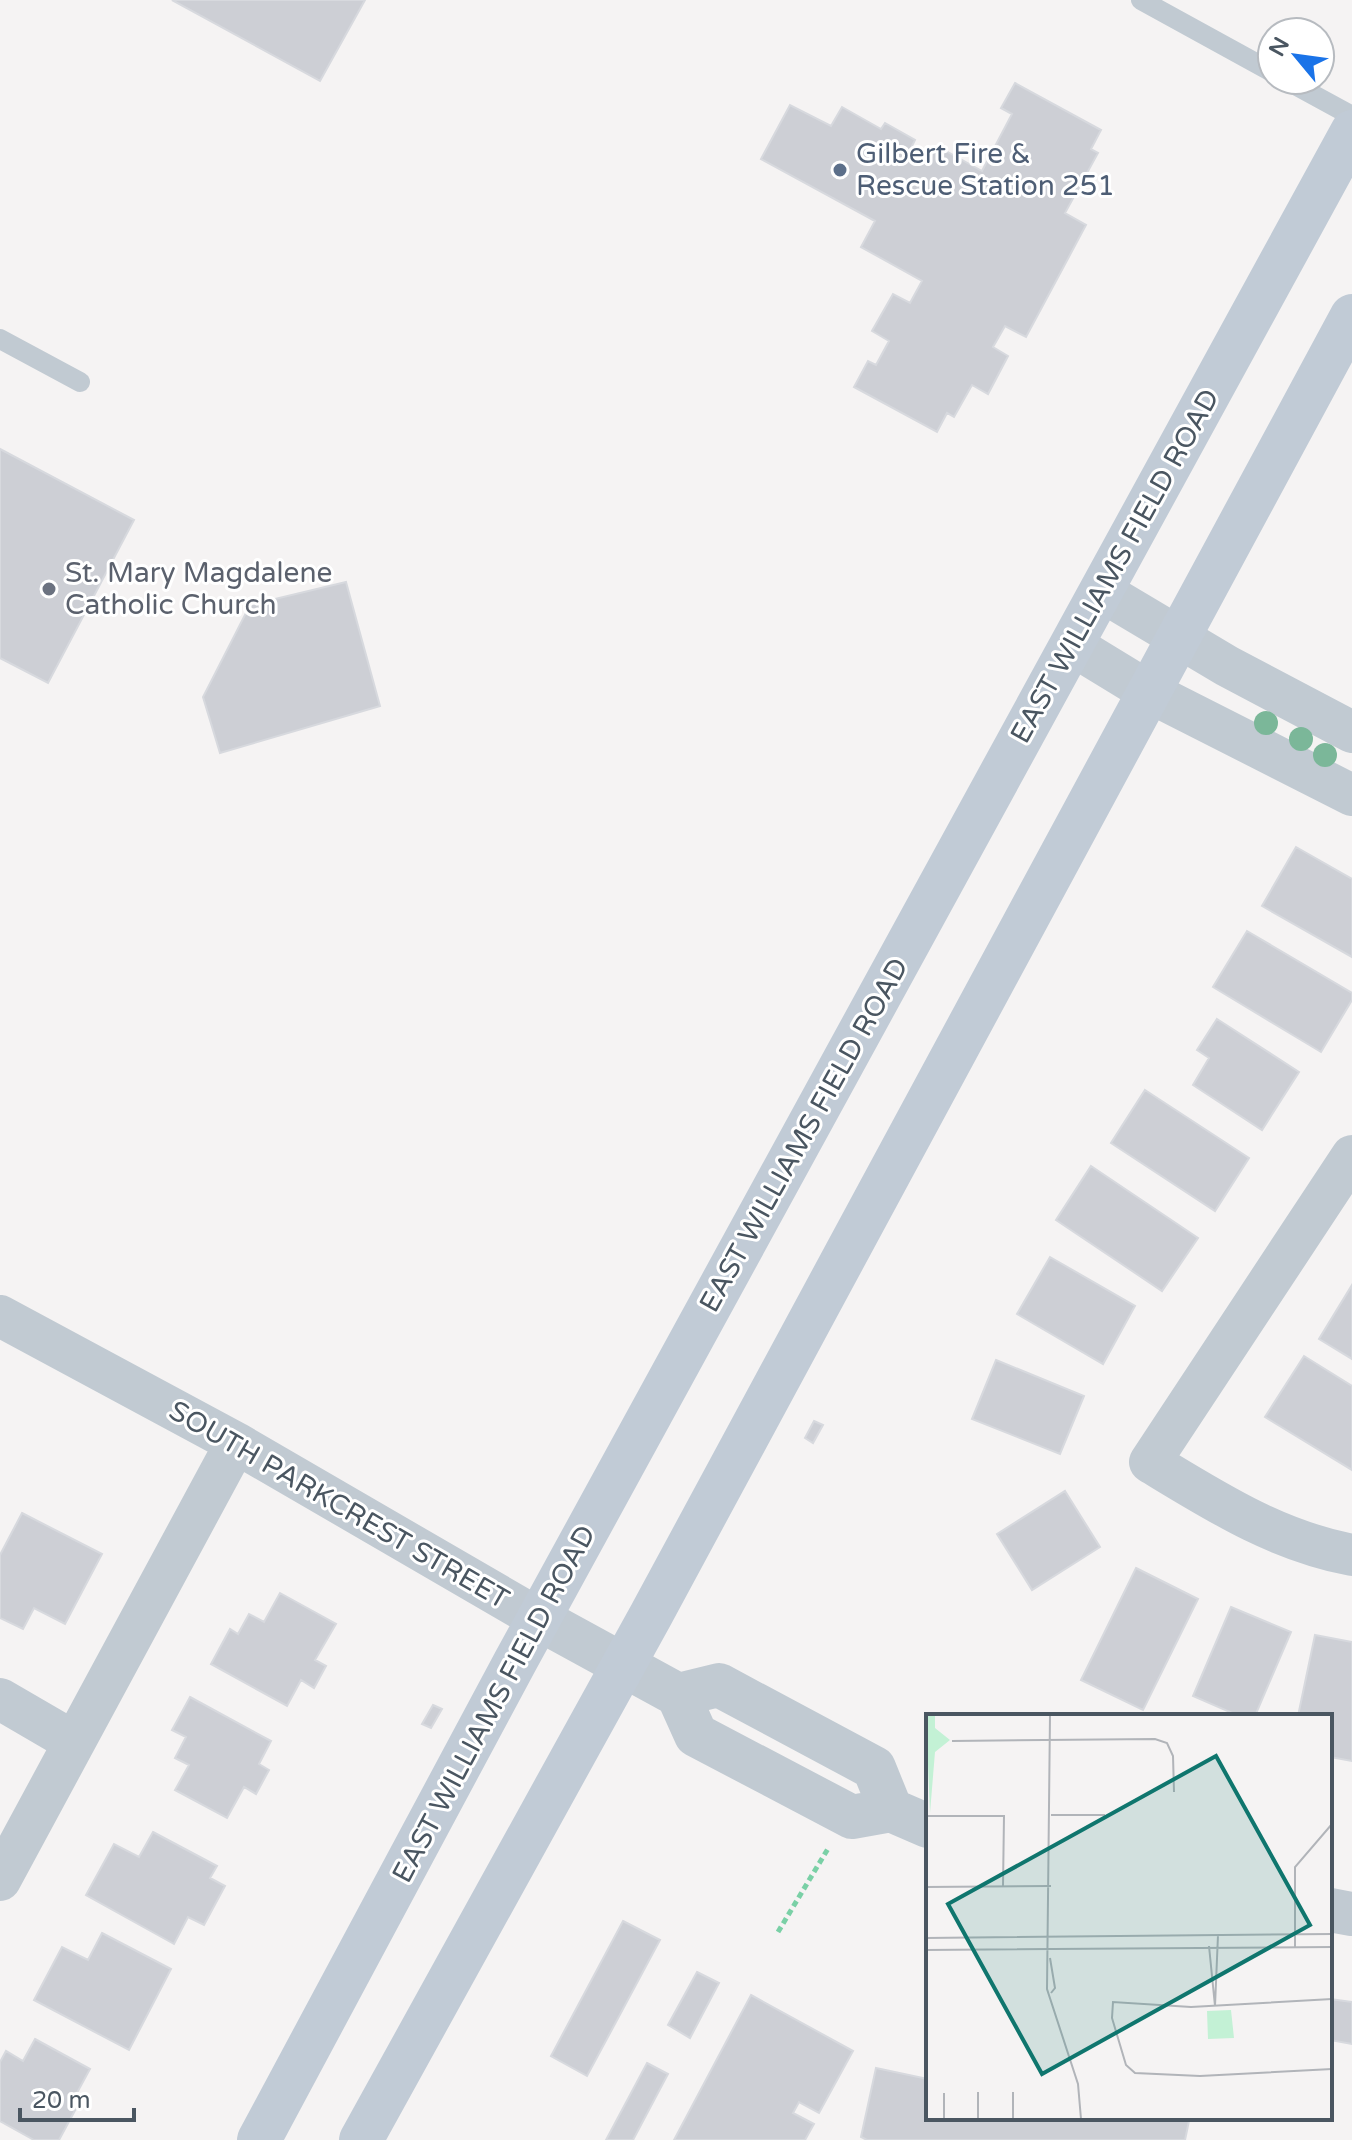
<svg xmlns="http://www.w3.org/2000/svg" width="1352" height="2140" font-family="'Varela Round',sans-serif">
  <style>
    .building { fill: #cdcfd5; stroke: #d7d9de; stroke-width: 2 }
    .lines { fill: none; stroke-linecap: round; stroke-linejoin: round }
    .path { stroke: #7ad0a6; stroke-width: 5; stroke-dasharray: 6 4; stroke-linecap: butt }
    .service { stroke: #c1cad2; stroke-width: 20 }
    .minor { stroke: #c1cad2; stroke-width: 42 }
    .tertiary { stroke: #c1cad2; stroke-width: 44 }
    .secondary { stroke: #c1cbd6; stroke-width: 44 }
    .tree { fill: #7bb799 }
    .service-dot { fill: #5c6f8a; stroke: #fff; stroke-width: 3 }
    .worship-dot { fill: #6b7280; stroke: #fff; stroke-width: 3 }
    .labels { text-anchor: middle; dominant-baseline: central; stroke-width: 6; stroke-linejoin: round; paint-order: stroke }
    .service-label { font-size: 28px; fill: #4e5e75; stroke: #fff; text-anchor: start }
    .street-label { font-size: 28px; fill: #4a5661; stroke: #fff }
    .worship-label { font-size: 28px; fill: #5b616d; stroke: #fff; text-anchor: start }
    .inset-road { fill: none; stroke: #b1b4b9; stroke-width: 2 }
    .view { fill: #0f766e; fill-opacity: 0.15; stroke: #0f766e; stroke-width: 4 }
    .inset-edge { fill: none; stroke: #4a5661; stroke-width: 4 }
  </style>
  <rect width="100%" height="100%" fill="#f5f3f3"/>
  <path class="building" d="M172,0h193l-45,81z
    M1015,83l86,47 -10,19 7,4 -33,60 21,12 -60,112 -21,-11 -12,21 15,9 -20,38 -16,-9 -18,32 -7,-4 -10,19 -83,-45 14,-26 8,4 13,-24 -17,-10 21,-37 17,9 12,-22 -61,-34 14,-26 -114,-62 29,-54 41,21 11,-19 39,22 4,-6 30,17 -3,6 19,10 6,-10 45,25 30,-57 -11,-6z
    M0,449l134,71 -86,163 -48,-25z
    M346,582l34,124 -160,47 -17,-56 47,-92z
    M1296,847l56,32v78l-90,-51z
    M1247,931l105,62v7l-31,52 -108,-65z
    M1217,1019l82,53 -37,58 -69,-45 16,-27 -12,-8z
    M1145,1090l104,68 -34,53 -104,-68z
    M1091,1166l107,72 -36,53 -106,-71z
    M1050,1257l85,49 -32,58 -86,-50z
    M1352,1285v74l-33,-20z
    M1304,1356l48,30v84l-87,-53z
    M996,1360l88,36 -24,58 -88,-35z
    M814,1421l9,4 -10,18 -8,-5z
    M1065,1491l35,56 -68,43 -35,-56z
    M22,1513l80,41 -37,70 -31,-16 -11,21 -23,-11v-63z
    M1136,1568l62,31 -55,111 -62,-30z
    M280,1593l56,31 -21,36 11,6 -12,22 -13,-8 -14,26 -76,-42 19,-35 8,5 11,-20 15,8z
    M1231,1607l60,25 -36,84h-16l-46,-20z
    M1315,1635l37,7v119l-22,-4v-41h-32z
    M190,1697l81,44 -12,23 10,6 -13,24 -12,-7 -17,31 -52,-28 14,-25 -14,-7 11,-21 -14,-7z
    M433,1705l9,4 -11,19 -9,-4z
    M153,1832l64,34 -7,12 15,8 -21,39 -16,-8 -14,27 -88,-49 28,-51 25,13z
    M623,1921l37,19 -73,136 -36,-20z
    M102,1933l69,36 -42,81 -95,-50 28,-53 26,13z
    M697,1972l22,11 -29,55 -22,-13z
    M751,1995l102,56 -34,62 -20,-11 -6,11 21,11 -9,16h-131z
    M1330,1999l22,3v42l-22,-4z
    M35,2039l55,30 -18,33 6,3 -19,35h-25l-34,-19v-59l6,-11 17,10z
    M647,2063l21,11 -35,66h-27z
    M876,2068l52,11v39h245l16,3 -4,19h-318l-6,-3z"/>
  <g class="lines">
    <path class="path" d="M778,1932l51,-85"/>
    <path class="service" d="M1141,0l131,72
      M1286,80l66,36
      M0,339l80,43"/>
    <path class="minor" d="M1101,591l126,75 125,66
      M1072,645l77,47 203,103
      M1352,1156l-202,306c66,40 125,78 202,93
      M0,1316l236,127 303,176
      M0,1699l74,43
      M0,1880l236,-437"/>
    <path class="tertiary" d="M539,1619l139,76 18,40 156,82 39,-7 37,16
      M678,1695l41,-10 155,83 17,42
      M1330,1910l22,4"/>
    <path class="secondary" d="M259,2140l256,-478 837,-1530
      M361,2140l290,-525 701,-1299"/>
  </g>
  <g class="tree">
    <circle cx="1266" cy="723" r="12"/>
    <circle cx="1301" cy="739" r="12"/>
    <circle cx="1325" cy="755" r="12"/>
  </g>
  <circle class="service-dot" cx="840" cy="170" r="8"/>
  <circle class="worship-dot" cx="49" cy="589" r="8"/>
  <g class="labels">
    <g class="service-label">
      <text x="856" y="154">Gilbert Fire &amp;<tspan x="856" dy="32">Rescue Station 251</tspan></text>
    </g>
    <g class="street-label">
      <text transform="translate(1115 566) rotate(-61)">EAST WILLIAMS FIELD ROAD</text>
      <text transform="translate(804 1135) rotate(-61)">EAST WILLIAMS FIELD ROAD</text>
      <text transform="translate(339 1505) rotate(30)">SOUTH PARKCREST STREET</text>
      <text transform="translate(494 1704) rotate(-62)">EAST WILLIAMS FIELD ROAD</text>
    </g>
    <g class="worship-label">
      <text x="65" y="573">St. Mary Magdalene<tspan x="65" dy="32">Catholic Church</tspan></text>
    </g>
  </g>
  <g transform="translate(926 1714)">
    <rect width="406" height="406" fill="#f5f3f3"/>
    <path d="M0,1h9v13l15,12 -15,12 -5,61zM305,296l3,28 -26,1 -1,-28z" fill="#c3f1d5"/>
    <path class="inset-road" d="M124,1l-3,274 31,95 3,35M26,27l203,-2 12,4 6,13 1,36M125,101h54M0,102h78l-1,70M0,173l125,-1M0,224l406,-4M283,232l6,60M369,233v-80l37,-43M0,236l406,-3M124,244l5,30 -4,5M406,285l-141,8 -78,-5 -1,16 14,47 9,8 65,3 132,-7M289,292l3,-71M52,378v27M87,378v27M18,379v26"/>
    <path class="view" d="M290,42l94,169 -268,149 -94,-170z"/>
    <rect width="406" height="406" class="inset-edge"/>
  </g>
  <g transform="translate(1296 56) rotate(299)"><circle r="38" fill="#ffffff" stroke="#b7bbc0" stroke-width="2"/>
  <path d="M0-6L14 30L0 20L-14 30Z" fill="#1a73e8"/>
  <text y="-12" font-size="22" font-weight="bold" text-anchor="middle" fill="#4a5661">N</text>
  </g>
  <path d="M20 2108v12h114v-12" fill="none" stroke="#4a5661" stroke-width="4"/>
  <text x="32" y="2108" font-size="24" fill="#4a5661" stroke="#ffffff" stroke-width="6" paint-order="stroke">20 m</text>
</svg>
